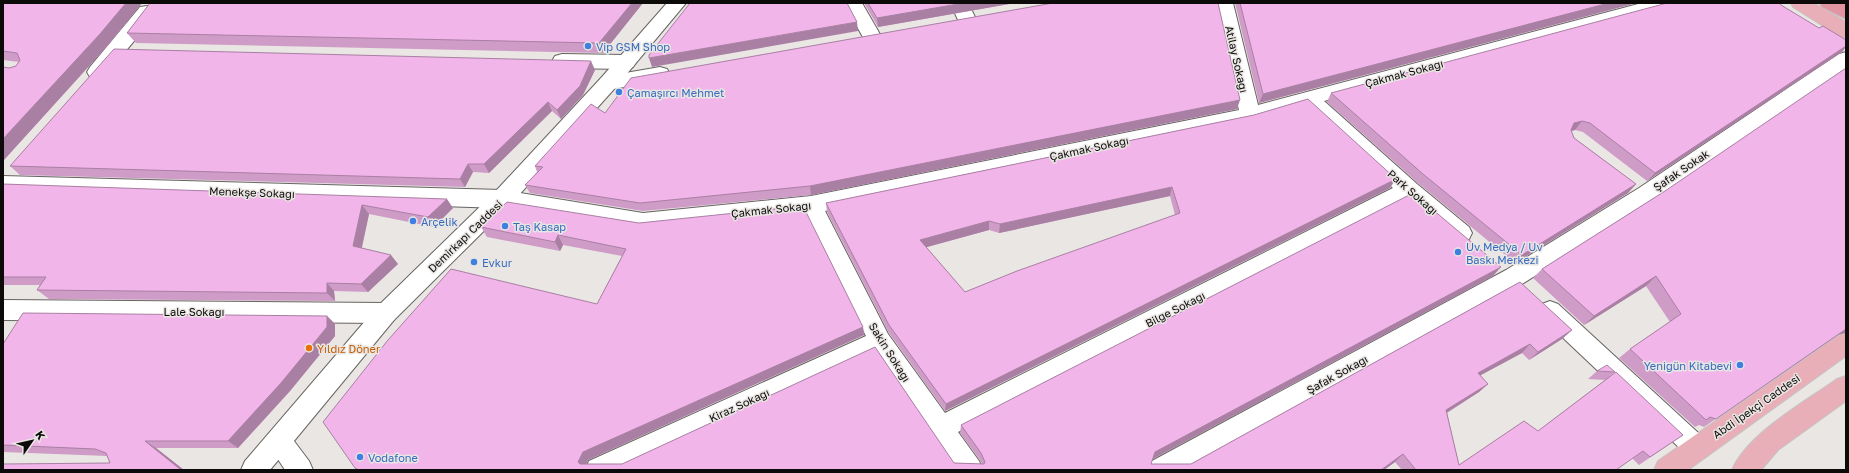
<svg xmlns="http://www.w3.org/2000/svg" width="1849" height="473" font-family="'Golos Text',sans-serif">
  <style>
    .lines { fill: none; stroke-linecap: round; stroke-linejoin: round }
    .minor-casing { stroke: #676461; stroke-width: 2 }
    .tertiary-casing { stroke: #676461; stroke-width: 2 }
    .primary-casing { stroke: #c5c4c4; stroke-width: 2 }
    .trunk-casing { stroke: #c5c4c4; stroke-width: 2 }
    .minor { fill: #fff; fill-rule: evenodd }
    .tertiary { fill: #fff; fill-rule: evenodd }
    .primary { fill: #e9afb9; fill-rule: evenodd }
    .trunk { fill: #e294a2; fill-rule: evenodd }
    .wall { fill: #cf9cc8; fill-rule: evenodd }
    .shaded-wall { fill: #a97fa3 }
    .building { fill: #f1b5e9; stroke: #a97fa3; fill-rule: evenodd }
    .shop-dot { fill: #3f7fe0; stroke: #e9e6e3; stroke-width: 1.5 }
    .food-dot { fill: #e8710a; stroke: #e9e6e3; stroke-width: 1.5 }
    .labels { text-anchor: middle; dominant-baseline: central; stroke-width: 3; stroke-linejoin: round; paint-order: stroke }
    .shop-label { font-size: 11px; fill: #366cbe; stroke: #e9e6e3; text-anchor: start }
    .street-label { font-size: 11px; fill: #0c0b0a; stroke: #e9e6e3 }
    .food-label { font-size: 11px; fill: #c56008; stroke: #e9e6e3; text-anchor: start }
  </style>
  <rect width="100%" height="100%" fill="#e9e6e3"/>
  <g class="lines">
    <defs>
      <path id="minor" d="M844,3h18l19,33 -2,5 -7,2 -7,-2z
        M950,3h18l8,16 -2,5 -7,2 -7,-2z
        M1215,3h18l25,102 384,-102h33l-2,4 -7,2 -342,92 93,83 52,43 3,6 -3,6 -8,3 -8,-3 -46,-38 -449,231 21,29 4,9h-28l-79,-116 -250,116h-41l4,-9 277,-125 -61,-122 -162,17 -141,-23 -499,-16v-16l499,14 141,23 168,-17 428,-86zM1304,106l89,82 -448,225 -57,-79 -63,-123 425,-88z
        M147,6l7,1 2,5 -2,5 -50,60 -7,2 -7,-2 -3,-5 3,-5 50,-60z
        M1846,52v17l-191,131 -133,84 -336,186h-38l4,-9 354,-191 133,-82 200,-134z
        M562,54l64,1 7,2 3,5 -3,5 -7,2 -64,-1 -7,-2 -3,-5 3,-5z
        M660,67l7,2 3,5 -3,5 -59,11 -7,-2 -3,-5 3,-5 7,-2z
        M3,300l383,3 8,3 4,7 -4,7 -8,3 -383,-3z
        M1550,301l8,3 148,136 4,8 -4,8 -9,4 -9,-4 -146,-138 -4,-7 4,-7z
        M279,429l9,4 21,28 4,9h-28l-19,-29 4,-8z"/>
      <path id="tertiary" d="M667,3h19l-71,85 -105,117 -116,115 -124,150h-29l4,-9 133,-155 116,-113 107,-115z"/>
      <path id="primary" d="M1791,3h23l32,19v16l-7,-2 -46,-29z
        M1846,333v23l-158,114h-34l4,-9 180,-125z
        M1846,376v25l-68,49 -17,20h-29c16,-37 73,-68 105,-91z"/>
      <path id="trunk" d="M1820,3h23l3,2v14l-24,-12z"/>
    </defs>
    <use href="#minor" class="minor-casing"/>
    <use href="#tertiary" class="tertiary-casing"/>
    <use href="#primary" class="primary-casing"/>
    <use href="#trunk" class="trunk-casing"/>
    <use href="#minor" class="minor"/>
    <use href="#tertiary" class="tertiary"/>
    <use href="#primary" class="primary"/>
    <use href="#trunk" class="trunk"/>
  </g>
  <path class="wall" d="M3,3h139l-33,41 -106,117v-94l6,1 7,-2 3,-4 -16,-2z
    M150,3h493l-40,50 -467,-10 -9,-10z
    M864,3h151l-137,24z
    M1235,3h401l-377,100z
    M1781,5l61,47 -195,129 -64,-49 -8,-2 -4,1 3,7 62,46 -8,9 -113,70 -97,-80 -91,-81 4,-9z
    M595,70l-12,25 -22,24 -9,-8 -63,62 -16,-1 -8,15 -445,-12 -10,-9z
    M1237,109l-426,86 -168,16 -113,-18 -5,-8 12,-13 -2,-6 70,-53z
    M1254,115l136,73 -445,223 -56,-78 -62,-121 -1,-9zM1170,196l5,19 -210,77 -39,-45 63,-17 10,3z
    M3,184l450,24 -19,19 -65,-13 -7,34 36,16 -30,28 -34,-1 1,10 -286,-2 -12,-9 3,-5h-37z
    M1665,191l173,144 -134,92 -5,-2 -4,2 -76,-69 11,-9 40,-27 -24,-36 -62,39 -51,-47 9,-9z
    M507,202l356,125 1,8 -276,125 -2,4 368,-1 28,1 -2,-4 -20,-27 1,-8 532,-149 -341,183 -1,5h40l329,-182 52,48 -10,9 -33,21 -7,-7 -42,22 8,9 -9,8 -32,21 12,52 79,-34 67,-51 -17,-1 9,-8 18,1 -5,4 73,59 -44,30 -7,-7 -16,12h-214l-7,-8 -11,8h-1027l-2,-2 242,-164 25,-48 -59,-11 -3,6 -73,-14 -6,-10z
    M327,316l8,8v12l-45,55 -52,57h-82l28,22h-181l107,-7 -3,-7 -104,-4v-108z"/>
  <path class="shaded-wall" d="M126,3h16l-33,41 -106,117v-22z
    M632,3h11l-40,50 -4,-10z
    M964,3h51l-137,24 -1,-9z
    M1609,3h27l-377,100 4,-9z
    M857,22l1,9 -206,36 -3,-9z
    M1846,46v1l-4,5 -195,129 8,-8z
    M591,61l4,9 -12,25 -22,24 -4,-9z
    M1240,100l-3,9 -426,86 -1,-9z
    M548,102l4,9 -63,62 -5,-9z
    M1582,121l-7,9 -7,2 6,-9z
    M468,164l5,8 -8,15 -5,-8z
    M1396,179l-6,9 -445,223 1,-7z
    M1636,184l-8,9 -113,70 7,-8z
    M1172,187l-2,9 -171,37 1,-9z
    M447,199l6,9 -19,19 -6,-10z
    M362,205l7,9 -9,41 -7,-9z
    M989,221v9l-69,19v-9z
    M558,235l5,10 -3,6 -5,-9z
    M391,255l7,9 -30,28 -7,-8z
    M1501,267l-8,9 -342,184 4,-8z
    M1656,276l-10,10 -62,39 10,-9z
    M327,283l7,8 1,10 -8,-8z
    M327,316l8,8v12l-45,55 -52,57 -10,-7z
    M863,327l1,8 -276,125 -4,9 -6,-7 5,-10z
    M1846,329v4l-9,2z
    M1572,330l-10,9 -33,21 9,-8z
    M1530,344l-8,9 -52,28 8,-8z
    M1488,384l-9,8 -41,26 8,-8z
    M145,441l11,7 28,22h-3z
    M1403,454l-8,8 -11,8h-3z"/>
  <path class="building" d="M3,3h123l-26,31 -97,105v-72l6,1 7,-2 4,-6 -3,-7 -14,-2z
    M150,3h482l-33,40 -472,-10z
    M690,3h157l10,19 -208,36v-3z
    M868,3h96l-87,15z
    M1053,3h165l22,97 -430,86 -170,17 -115,-18 18,-18 -8,-1 56,-62 14,9 26,-35z
    M1240,3h369l-346,91z
    M1667,3h113l1,2 38,23 4,-2 23,14v6l-191,127 -65,-50 -8,-2 -8,2 -3,7 3,8 62,46 -114,71 -99,-81 -92,-81z
    M114,49l477,12 -11,25 -23,24 -9,-8 -64,62h-16l-8,15 -450,-13z
    M1846,68v261l-130,90 -6,-2 -4,3 -76,-71 51,-35 -25,-38 -62,40 -52,-47 123,-78z
    M1308,99l88,80 -450,225 -57,-79 -63,-122 428,-88zM1172,187l8,26 -163,58 -52,21 -45,-52 69,-19 11,3z
    M3,184l444,15 -19,18 -66,-12 -9,41 38,9 -30,29 -34,-1v10l-290,-3 9,-13h-43z
    M1413,193l88,74 -346,185 -4,12h40l329,-182 52,48 -34,22 -8,-8 -52,29 10,11 -42,26 13,55 65,-44 14,10 78,-59 67,63 -33,22 -7,-6 -27,19h-200l-13,-16 -22,16h-1022l-4,-2 -32,-46 65,-82 63,-71 146,35 29,-55 -68,-14 -3,7 -74,-15 26,-25 132,21 164,-17 60,121 -280,125 -5,10 2,2h42l253,-117 79,116 30,1 1,-2 -4,-9 -20,-28z
    M23,313l304,3v11l-46,56 -53,58h-83l36,29h-178v-6l107,-1 -4,-10 -11,-4 -92,-4v-101z
    M1607,365l8,7 -18,-1z"/>
  <g class="shop-dot">
    <circle cx="588" cy="46" r="4"/>
    <circle cx="619" cy="92" r="4"/>
    <circle cx="413" cy="221" r="4"/>
    <circle cx="505" cy="226" r="4"/>
    <circle cx="1458" cy="252" r="4"/>
    <circle cx="474" cy="262" r="4"/>
    <circle cx="1740" cy="365" r="4"/>
    <circle cx="360" cy="457" r="4"/>
  </g>
  <circle class="food-dot" cx="309" cy="348" r="4"/>
  <g class="labels">
    <g class="shop-label">
      <text x="596" y="46">Vip GSM Shop</text>
      <text x="627" y="92">Çamaşırcı Mehmet</text>
      <text x="421" y="221">Arçelik</text>
      <text x="513" y="226">Taş Kasap</text>
      <text x="1466" y="246">Uv Medya / Uv<tspan x="1466" dy="13">Baskı Merkezi</tspan></text>
      <text x="482" y="262">Evkur</text>
      <text x="1732" y="365" text-anchor="end">Yenigün Kitabevi</text>
      <text x="368" y="457">Vodafone</text>
    </g>
    <g class="street-label">
      <text transform="translate(1237 59) rotate(77)">Atilay Sokağı</text>
      <text transform="translate(1404 73) rotate(-15)">Çakmak Sokağı</text>
      <text transform="translate(1089 148) rotate(-12)">Çakmak Sokağı</text>
      <text transform="translate(1681 170) rotate(-34)">Şafak Sokak</text>
      <text transform="translate(252 192) rotate(2)">Menekşe Sokağı</text>
      <text transform="translate(1413 192) rotate(41)">Park Sokağı</text>
      <text transform="translate(771 209) rotate(-6)">Çakmak Sokağı</text>
      <text transform="translate(465 236) rotate(-44)">Demirkapı Caddesi</text>
      <text transform="translate(1175 309) rotate(-27)">Bilge Sokağı</text>
      <text x="194" y="311">Lale Sokağı</text>
      <text transform="translate(890 352) rotate(58)">Sakin Sokağı</text>
      <text transform="translate(1337 374) rotate(-29)">Şafak Sokağı</text>
      <text transform="translate(739 405) rotate(-25)">Kiraz Sokağı</text>
      <text transform="translate(1756 406) rotate(-35)">Abdi İpekçi Caddesi</text>
    </g>
    <g class="food-label">
      <text x="317" y="348">Yıldız Döner</text>
    </g>
  </g>
  <rect width="1849" height="473" fill="none" stroke="#0c0b0a" stroke-width="8"/>
  <g transform="translate(32 441) rotate(56)" stroke="#e9e6e3" stroke-width="3" paint-order="stroke">
  <path d="M0-3L7 15L0 10L-7 15Z" fill="#0c0b0a"/>
  <text y="-6" font-size="11" font-weight="bold" text-anchor="middle" fill="#0c0b0a">K</text>
  </g>
</svg>
